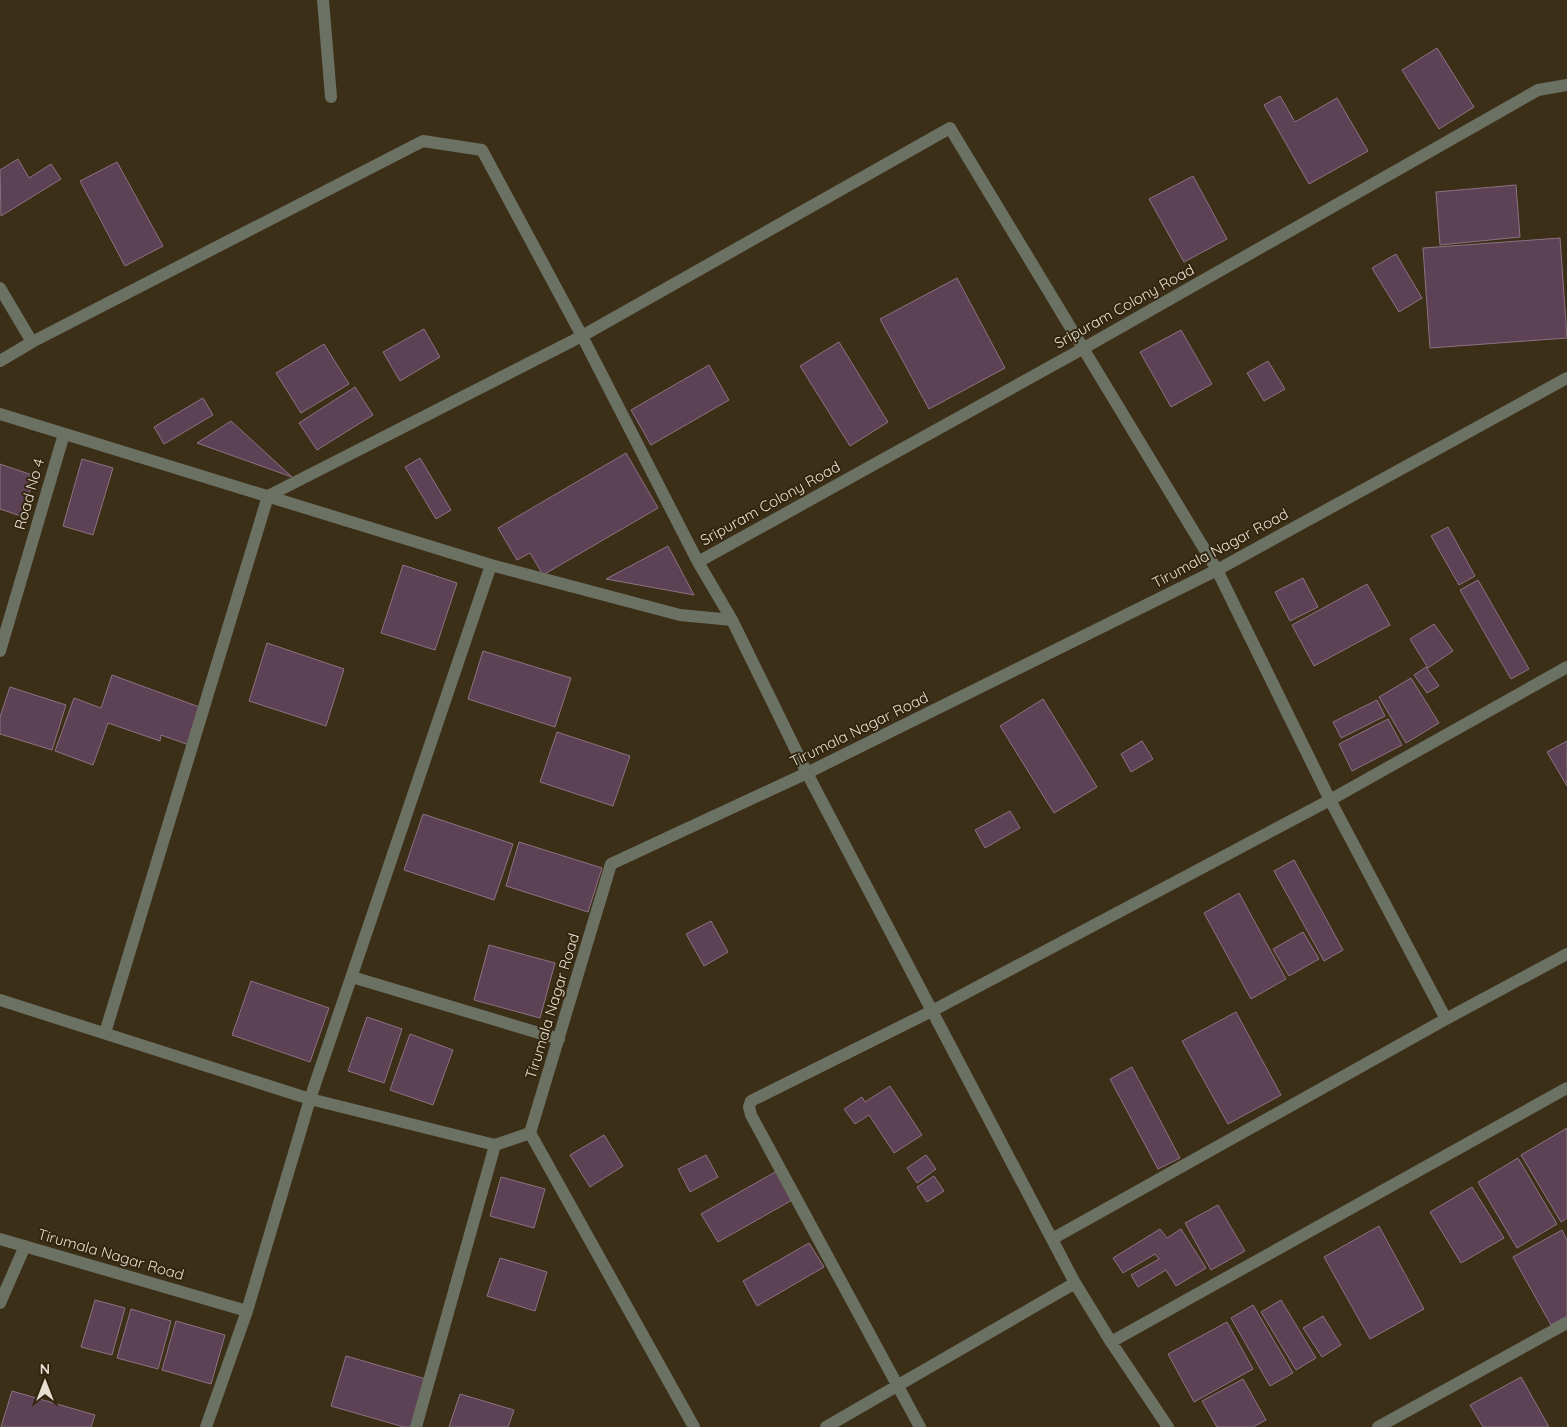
<svg xmlns="http://www.w3.org/2000/svg" width="1567" height="1427" font-family="Quicksand,sans-serif">
  <style>
    .building { fill: #5d4154; stroke: #8d7283 }
    .lines { fill: none; stroke-linecap: round; stroke-linejoin: round }
    .minor { stroke: #6b7163; stroke-width: 12 }
    .labels { text-anchor: middle; dominant-baseline: central; stroke-width: 4; stroke-linejoin: round; paint-order: stroke }
    .street-label { font-size: 15px; fill: #e6ded1; stroke: #32250e }
  </style>
  <rect width="100%" height="100%" fill="#3c2f18"/>
  <path class="building" d="M1437,48l37,59 -35,22 -37,-59z
    M1280,96l15,26 42,-24 31,53 -59,33 -45,-79z
    M18,159l11,19 22,-14 10,15 -60,37 -1,-46z
    M117,162l46,84 -38,20 -45,-85z
    M1193,176l34,63 -43,23 -35,-63z
    M1516,185l4,52 -80,8 -4,-53z
    M1560,238l7,100 -137,10 -7,-100z
    M1396,254l26,44 -23,14 -27,-44z
    M957,278l48,90 -76,41 -49,-90z
    M424,329l16,28 -40,24 -17,-29z
    M1181,330l31,54 -41,23 -31,-55z
    M839,342l49,80 -38,24 -50,-80z
    M324,344l25,40 -48,29 -25,-40z
    M1268,361l17,28 -21,12 -17,-28z
    M709,365l20,35 -78,45 -20,-35z
    M355,387l18,28 -56,35 -18,-27z
    M203,398l10,17 -49,29 -10,-17z
    M231,421l61,56 -95,-34z
    M626,453l32,55 -115,67 -13,-22 -13,7 -19,-32z
    M420,458l31,52 -15,9 -31,-52z
    M82,459l31,9 -20,67 -30,-9z
    M0,464l35,12 -14,40 -21,-7z
    M1448,527l27,49 -16,9 -28,-49z
    M668,546l26,49 -88,-16z
    M403,565l54,18 -22,67 -54,-17z
    M1303,578l15,29 -28,14 -15,-29z
    M1478,580l51,89 -18,10 -51,-89z
    M1367,584l23,41 -76,41 -22,-41z
    M1434,624l19,27 -25,17 -18,-29z
    M267,643l77,26 -18,57 -77,-25z
    M483,651l88,27 -16,49 -87,-28z
    M1426,667l13,19 -12,7 -13,-18z
    M112,675l90,33 -13,37 -28,-10 -1,6 -52,-18 -15,42 -38,-14 19,-53 27,10z
    M1411,678l28,45 -33,20 -27,-46z
    M10,687l56,18 -14,45 -52,-16v-17z
    M1043,699l54,88 -43,26 -54,-87z
    M1377,700l8,16 -44,22 -8,-16z
    M1388,719l14,26 -50,26 -13,-27z
    M557,732l73,24 -17,50 -73,-24z
    M1142,741l11,18 -22,13 -10,-18z
    M1567,741v45l-20,-34z
    M1010,811l10,17 -35,20 -10,-18z
    M423,814l90,30 -19,56 -90,-30z
    M519,842l83,26 -14,44 -82,-26z
    M1294,860l49,90 -19,11 -50,-90z
    M1239,893l47,86 -35,20 -47,-86z
    M711,921l17,31 -24,14 -18,-32z
    M1303,932l16,27 -30,17 -16,-27z
    M489,945l66,18 -15,55 -66,-18z
    M251,981l78,27 -19,54 -78,-27z
    M1236,1012l45,83 -53,29 -46,-83z
    M367,1017l35,12 -18,54 -36,-12z
    M410,1034l43,16 -20,55 -43,-15z
    M1132,1067l48,91 -22,11 -48,-90z
    M890,1086l32,49 -28,18 -25,-38 -14,9 -11,-15 18,-12 3,5z
    M1567,1128v90l-6,4 -40,-67z
    M604,1135l19,31 -33,21 -20,-32z
    M706,1155l12,22 -28,15 -12,-23z
    M926,1155l10,14 -19,14 -10,-15z
    M1518,1158l39,66 -40,24 -39,-66z
    M777,1171l17,28 -76,43 -17,-28z
    M934,1176l10,15 -17,11 -10,-15z
    M501,1177l44,12 -11,39 -44,-12z
    M1472,1187l32,51 -43,25 -31,-51z
    M1218,1205l27,46 -34,19 -26,-47z
    M1379,1226l45,83 -54,30 -46,-82z
    M1160,1229l7,9 14,-9 25,39 -30,18 -10,-16 -28,17 -7,-12 28,-16 -4,-5 -32,19 -10,-15z
    M1562,1230l5,10v76l-16,9 -38,-68z
    M809,1243l15,24 -67,39 -14,-25z
    M500,1258l47,14 -12,39 -48,-15z
    M95,1300l30,8 -13,47 -31,-8z
    M1281,1300l35,58 -20,12 -35,-58z
    M1253,1305l40,68 -23,13 -39,-68z
    M131,1309l40,12 -13,48 -41,-11z
    M1323,1316l18,29 -19,12 -19,-29z
    M176,1321l49,14 -14,49 -49,-14z
    M1227,1322l26,47 -59,33 -26,-48z
    M346,1356l80,23 -14,48h-8l-73,-21z
    M1521,1377l28,50h-66l-13,-22z
    M1243,1379l23,41 -13,7h-36l-15,-26z
    M12,1391l83,24 -4,12h-90z
    M460,1394l54,16 -6,17h-59z"/>
  <g class="lines">
    <path class="minor" d="M323,0l8,97
      M0,288l32,54
      M0,361l32,-19 391,-201 59,9 100,186 116,226 34,58 75,153 268,510 36,59 57,85
      M0,414l491,151 189,50 52,5
      M698,562l386,-214 454,-258 29,-5
      M0,651l64,-217
      M352,977l207,62
      M0,1000l310,99 185,46 35,-12
      M105,1033l163,-537 314,-160 368,-208 267,442 113,230 116,219
      M530,1133l81,-269 196,-91 410,-203 350,-192
      M530,1133l164,294
      M0,1239l247,72
      M1052,1239l394,-220 121,-65
      M0,1303l25,-57
      M1111,1342l456,-254
      M206,1427l41,-116 63,-212 181,-534
      M416,1427l79,-282
      M826,1427l249,-144
      M920,1427l-169,-312 -2,-8 2,-6 181,-90 398,-211 237,-133
      M1378,1427l189,-104"/>
  </g>
  <g class="labels">
    <g class="street-label">
      <text transform="translate(1124 306) rotate(-29)">Sripuram Colony Road</text>
      <text transform="translate(29 494) rotate(-74)">Road No 4</text>
      <text transform="translate(770 503) rotate(-29)">Sripuram Colony Road</text>
      <text transform="translate(1220 548) rotate(-28)">Tirumala Nagar Road</text>
      <text transform="translate(859 729) rotate(-26)">Tirumala Nagar Road</text>
      <text transform="translate(552 1006) rotate(-73)">Tirumala Nagar Road</text>
      <text transform="translate(111 1254) rotate(16)">Tirumala Nagar Road</text>
    </g>
  </g>
  <g transform="translate(45 1382)" stroke="#32250e" stroke-width="4" paint-order="stroke">
  <path d="M0-4L9 19L0 12L-9 19Z" fill="#e6ded1"/>
  <text y="-8" font-size="14" font-weight="bold" text-anchor="middle" fill="#e6ded1">N</text>
  </g>
</svg>
